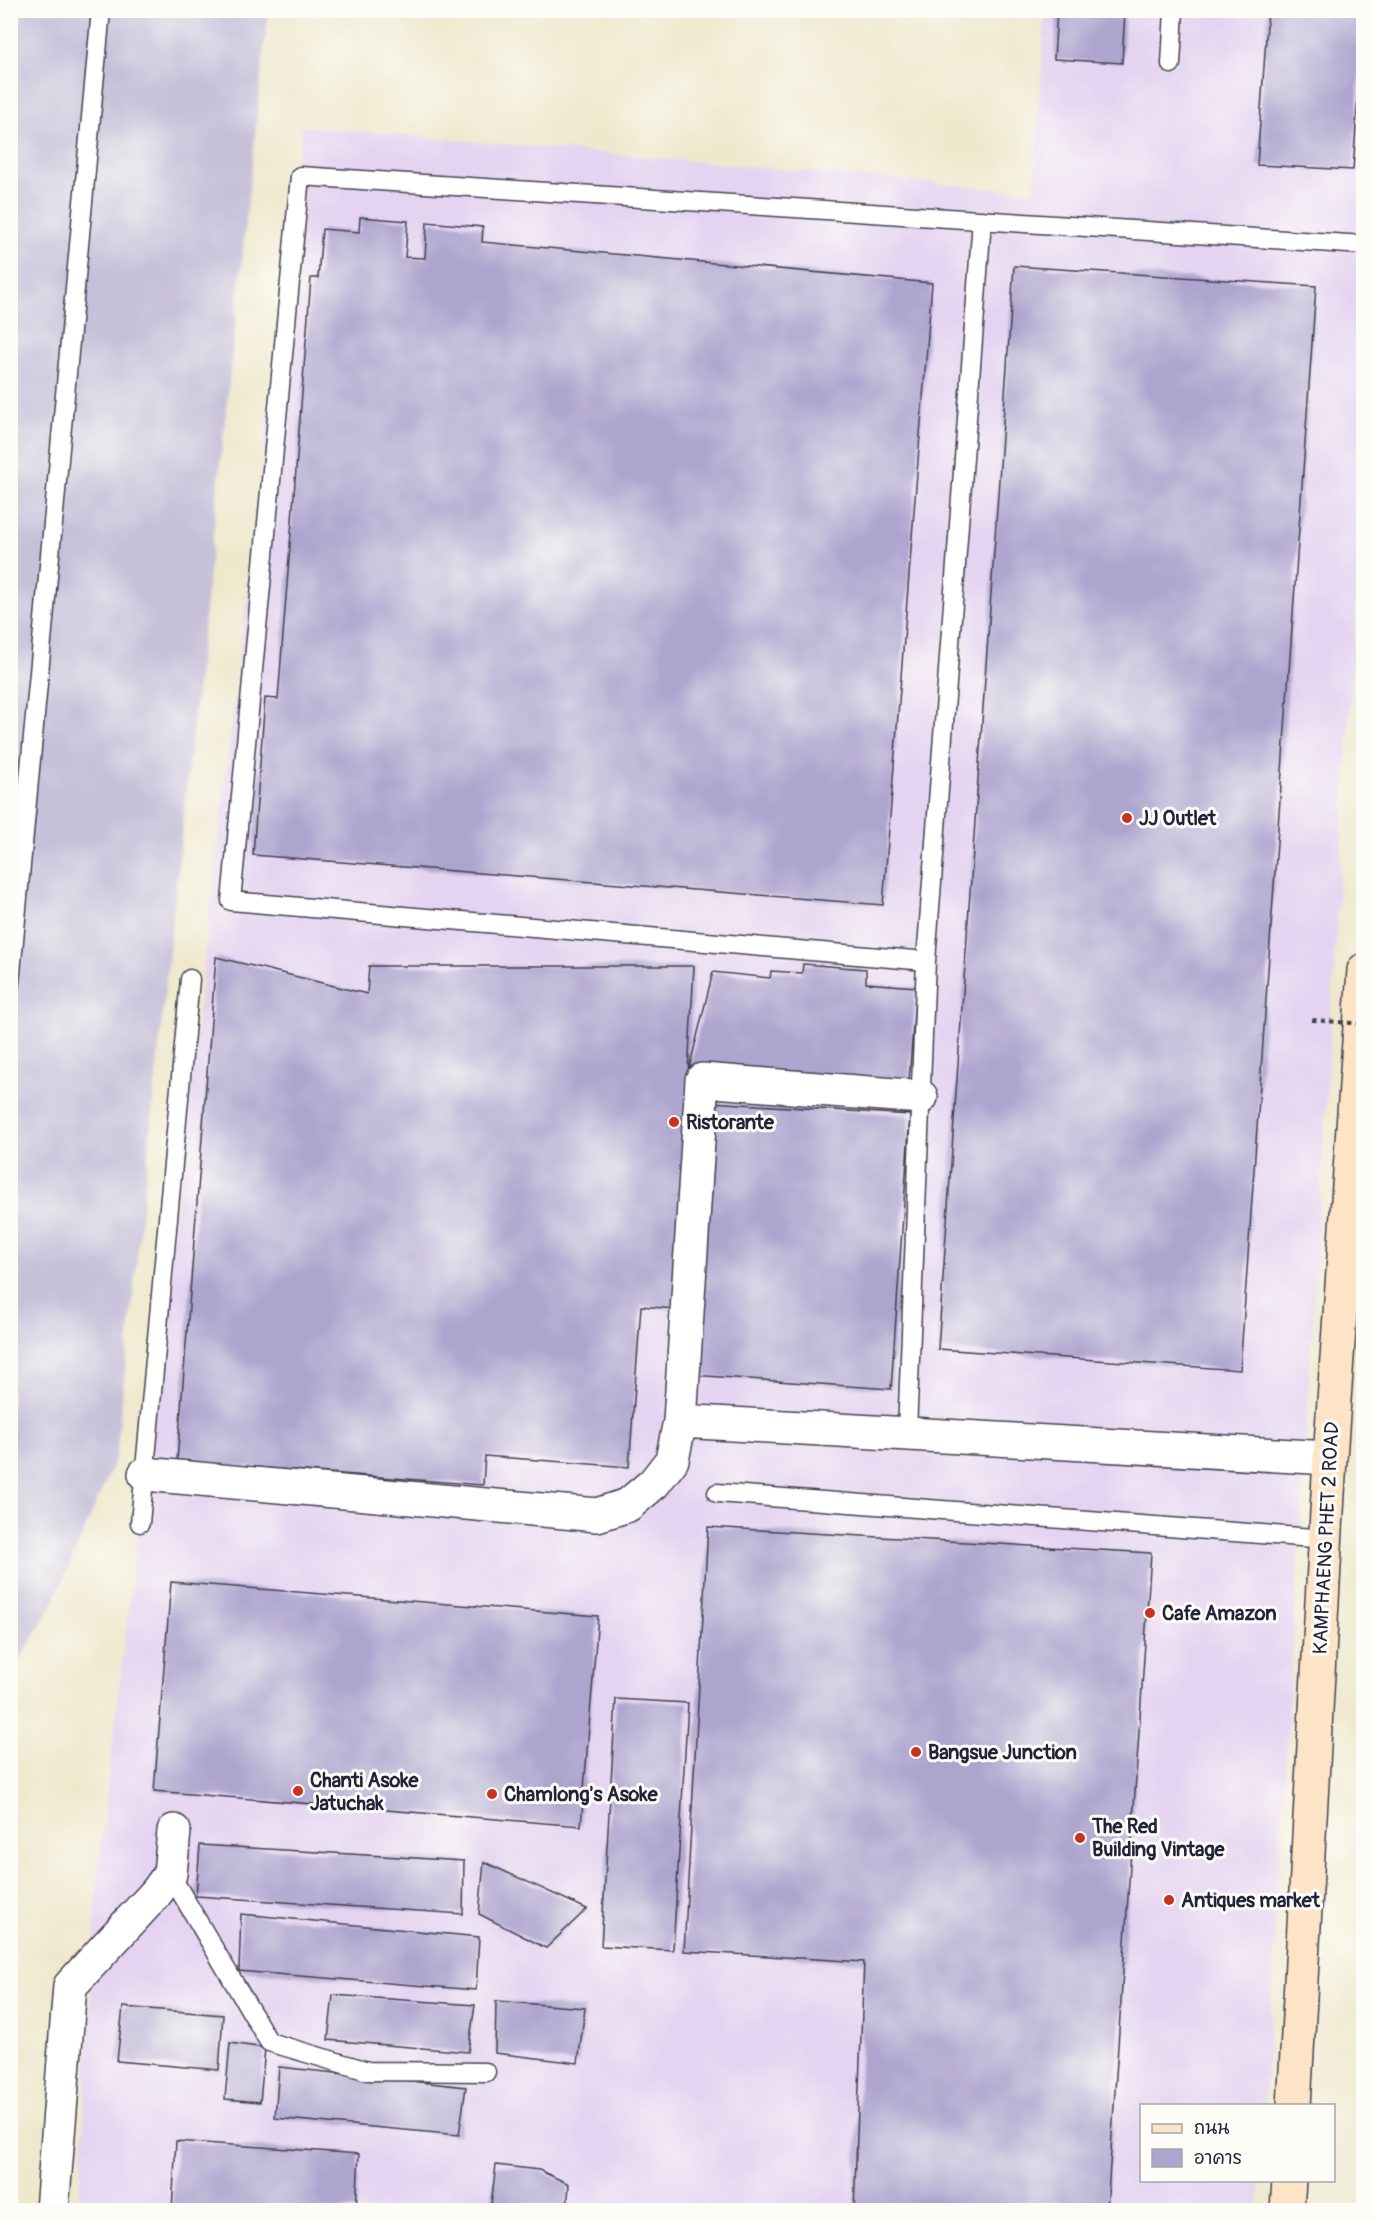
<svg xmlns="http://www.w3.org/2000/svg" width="1374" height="2221" font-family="Pangolin,'Playpen Sans Thai',sans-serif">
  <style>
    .built { fill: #e4d3f1 }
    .industrial { fill: #c6c0d9 }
    .building { fill: #aea5cf }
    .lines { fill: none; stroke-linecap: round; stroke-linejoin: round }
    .lane-casing { stroke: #414051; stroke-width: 21 }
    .street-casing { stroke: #414051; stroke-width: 36 }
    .secondary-casing { stroke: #414051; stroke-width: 36 }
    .lane { stroke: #fff; stroke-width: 18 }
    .street { stroke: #fff; stroke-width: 33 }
    .secondary { stroke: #fee4c6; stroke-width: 33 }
    .path-bridge { stroke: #414051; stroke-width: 4; stroke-dasharray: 4.5 4.5; stroke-linecap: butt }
    .poi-dot { fill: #c8321e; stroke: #fdfcf7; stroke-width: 2 }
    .labels { text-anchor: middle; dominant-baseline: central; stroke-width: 6; stroke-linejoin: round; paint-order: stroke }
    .poi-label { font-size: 20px; font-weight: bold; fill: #22223b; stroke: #fdfcf7; text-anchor: start }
    .street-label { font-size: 20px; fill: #22223b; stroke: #fdfcf7 }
  </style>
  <rect width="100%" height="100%" fill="#fdfcf7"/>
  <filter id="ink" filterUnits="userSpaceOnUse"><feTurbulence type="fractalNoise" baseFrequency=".0167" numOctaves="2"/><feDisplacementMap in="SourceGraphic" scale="12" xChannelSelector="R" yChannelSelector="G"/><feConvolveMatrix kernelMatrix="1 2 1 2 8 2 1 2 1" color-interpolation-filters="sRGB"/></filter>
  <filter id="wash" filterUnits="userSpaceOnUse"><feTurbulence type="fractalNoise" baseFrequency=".008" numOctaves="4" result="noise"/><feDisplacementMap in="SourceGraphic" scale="24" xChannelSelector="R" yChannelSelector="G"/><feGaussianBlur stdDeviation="1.35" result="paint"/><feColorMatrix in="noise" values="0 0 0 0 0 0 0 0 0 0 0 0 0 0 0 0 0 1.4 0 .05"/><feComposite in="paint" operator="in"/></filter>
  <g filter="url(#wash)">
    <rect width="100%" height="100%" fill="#efe8cd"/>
    <path class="built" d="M1045,11h318v484l-98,1610 -123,1v74l118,1 -2,29h-1179l19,-342 204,-1742 732,66z"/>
    <path class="industrial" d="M11,11h257l-152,1446 -64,148 -41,70z"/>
    <g id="blocks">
      <path class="building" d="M1057,10h68l-3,53 -68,-4z
        M1268,10h96l-11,160 -96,-5z
        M360,217l48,4 -3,36 20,1 2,-36 56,5 -1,15 450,41 -49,622 -630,-50 12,-157 13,1 33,-421h7l4,-49 37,3z
        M1014,266l302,20 -76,1084 -302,-21z
        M216,957l151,37 2,-28h325l-6,107 25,-101 57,6 1,-7 31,2 1,-9 63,5v14l50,4 -7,93 -221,-7 -14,236 -33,-3 -12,161 -144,-11 -2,29 -306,-24z
        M711,1102l199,13 -19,274 -199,-14z
        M708,1527l443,26 -44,657h-253l10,-248 -180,-11z
        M171,1582l427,34 -17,210 -427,-35z
        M616,1699l72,4 -15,247 -72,-4z
        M200,1845l264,16 -1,53 -267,-18z
        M484,1862l103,47 -41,39 -67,-34z
        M241,1914l238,23 -3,53 -237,-19z
        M333,1995l142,10 -7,47 -140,-12z
        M496,2001l89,7 -7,55 -83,-10z
        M123,2007l100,8 -4,55 -102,-9z
        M230,2043l35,5 -5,54 -35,-3z
        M279,2067l187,20 -7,48 -184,-17z
        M176,2141l183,13 -3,56h-184z
        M496,2165l43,5 30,14 -2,26h-34l-42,-6z"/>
    </g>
  </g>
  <g filter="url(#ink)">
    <use href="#blocks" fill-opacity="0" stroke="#414051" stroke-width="1.5"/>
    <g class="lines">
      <defs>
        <path id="lane" d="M1171,64l3,-54
          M926,961l-695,-60 69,-725 1064,69
          M10,983l91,-973
          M907,1432l19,-471 56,-741
          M717,1493l610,46
          M140,1523l50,-544
          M170,1874l99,168 99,29 118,1"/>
        <path id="street" d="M680,1421l650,37
          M145,1474l452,41 31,-10 26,-22 18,-23 8,-39 22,-341 219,17
          M52,2210l18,-224 86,-93 14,-19 4,-43"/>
        <path id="secondary" d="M1294,2106l36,-648 34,-488
          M1287,2210l2,-30"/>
      </defs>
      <use href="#lane" class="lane-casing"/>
      <use href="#street" class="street-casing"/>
      <use href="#secondary" class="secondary-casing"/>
      <use href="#lane" class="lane"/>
      <use href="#street" class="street"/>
      <use href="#secondary" class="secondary"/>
      <path class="path-bridge" d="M1312,1020l52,4"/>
    </g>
  </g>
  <g class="poi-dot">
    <circle cx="1127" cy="818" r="6"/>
    <circle cx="674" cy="1122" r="6"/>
    <circle cx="1150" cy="1613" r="6"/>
    <circle cx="916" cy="1752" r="6"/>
    <circle cx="298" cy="1791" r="6"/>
    <circle cx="492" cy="1794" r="6"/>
    <circle cx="1080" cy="1838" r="6"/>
    <circle cx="1169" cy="1900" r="6"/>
  </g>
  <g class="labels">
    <g class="poi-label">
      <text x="1139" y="818">JJ Outlet</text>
      <text x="686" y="1122">Ristorante</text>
      <text x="1162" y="1613">Cafe Amazon</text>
      <text x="928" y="1752">Bangsue Junction</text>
      <text x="310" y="1780">Chanti Asoke<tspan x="310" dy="23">Jatuchak</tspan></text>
      <text x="504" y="1794">Chamlong's Asoke</text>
      <text x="1092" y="1826">The Red<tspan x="1092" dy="23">Building Vintage</tspan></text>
      <text x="1181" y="1900">Antiques market</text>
    </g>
    <g class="street-label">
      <text transform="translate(1326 1538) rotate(-87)">KAMPHAENG PHET 2 ROAD</text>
    </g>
  </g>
  <rect width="1374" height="2221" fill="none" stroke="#fdfcf7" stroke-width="36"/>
  <rect x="1140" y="2104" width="195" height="78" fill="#fdfcf7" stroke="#a5a5ac" stroke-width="1.5"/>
  <rect x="1152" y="2124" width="30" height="9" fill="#fee4c6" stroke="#a5a5ac" stroke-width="1.5"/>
  <text x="1194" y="2134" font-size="18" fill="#22223b">ถนน</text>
  <rect x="1152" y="2149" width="30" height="18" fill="#aea5cf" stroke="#a5a5ac" stroke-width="1.5"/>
  <text x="1194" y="2164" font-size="18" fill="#22223b">อาคาร</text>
</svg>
